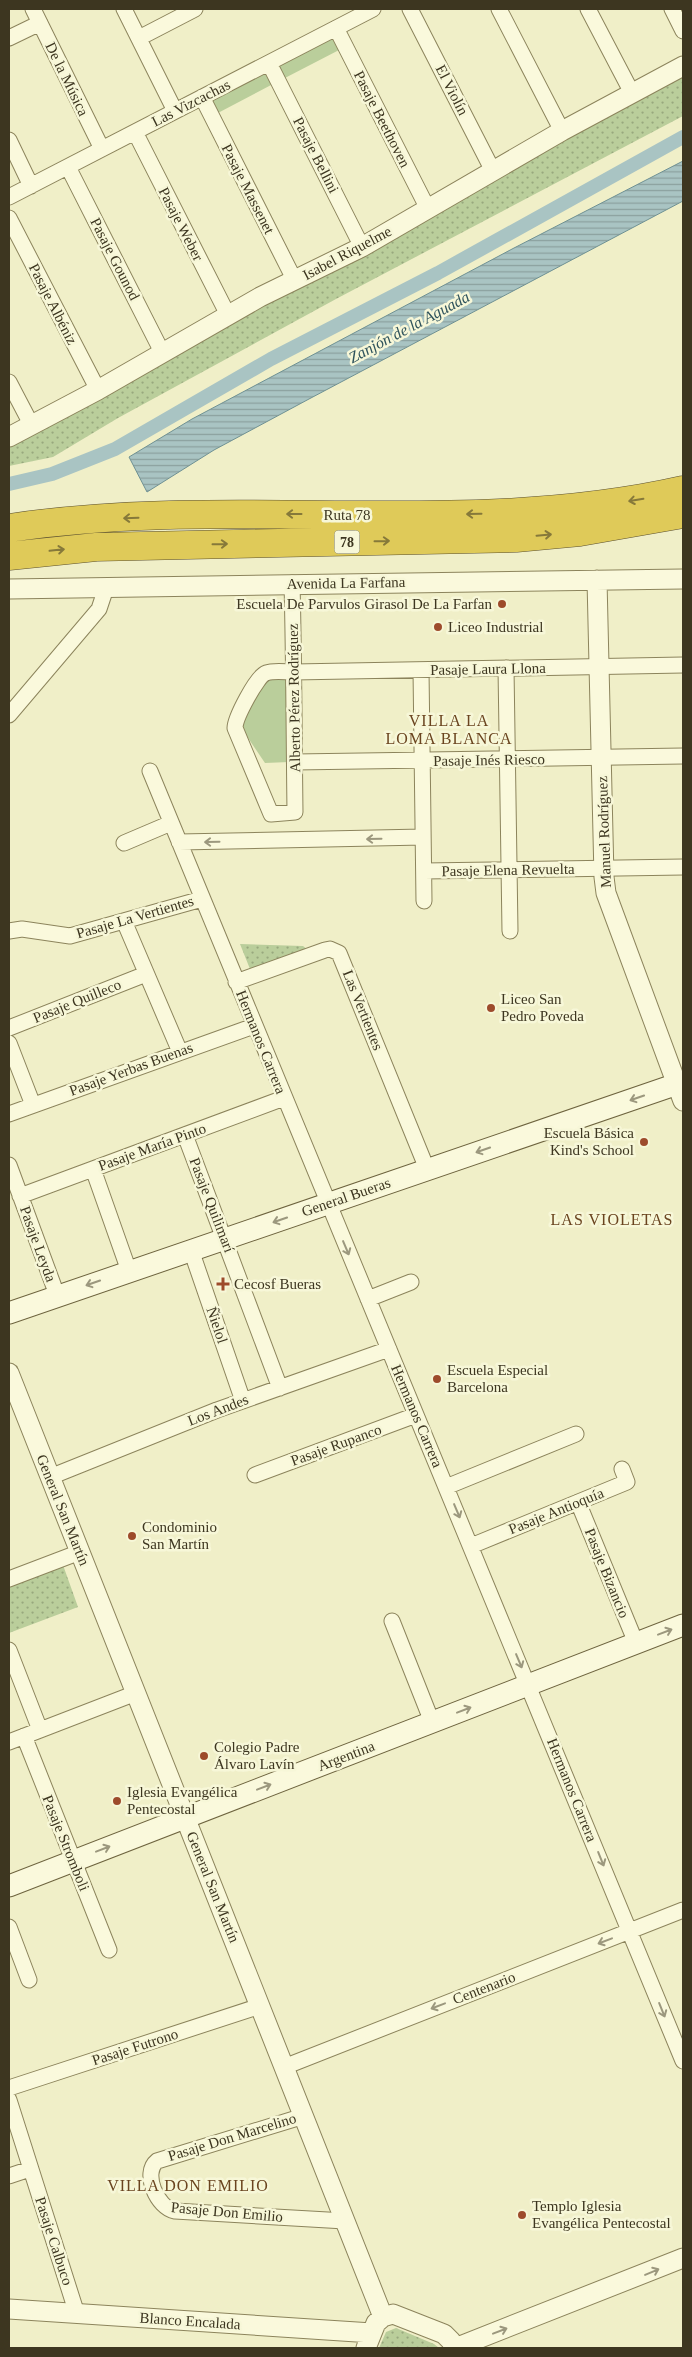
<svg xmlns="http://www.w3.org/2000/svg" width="692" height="2357" font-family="Georgia,serif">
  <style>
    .green { fill: #bace9b }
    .park { fill: url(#park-dots) }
    .water { fill: url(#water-rules); stroke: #6f9193 }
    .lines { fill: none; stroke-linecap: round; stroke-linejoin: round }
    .canal { stroke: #a9c4c3; stroke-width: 14 }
    .minor-casing { stroke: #8c845c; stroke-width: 17 }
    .tertiary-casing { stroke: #8c845c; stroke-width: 21 }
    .secondary-casing { stroke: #6e643f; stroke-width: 23 }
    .motorway-casing { stroke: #5b5030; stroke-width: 29 }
    .minor { stroke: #faf9dc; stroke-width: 15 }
    .tertiary { stroke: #faf9dc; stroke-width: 19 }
    .secondary { stroke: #faf9dc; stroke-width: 21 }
    .motorway { stroke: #dfca59; stroke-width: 28 }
    .oneway { stroke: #86793a }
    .oneway2 { stroke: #9c987e }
    .poi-dot { fill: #9d4b2b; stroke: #f7f7d8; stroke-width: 2 }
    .labels { text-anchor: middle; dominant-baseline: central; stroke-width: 5; stroke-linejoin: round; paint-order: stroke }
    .shield { fill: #f7f7d8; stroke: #757057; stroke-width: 1 }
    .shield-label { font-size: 14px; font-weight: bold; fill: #3d3620 }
    .street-label { font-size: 15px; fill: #3d3620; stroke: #f7f7d8 }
    .poi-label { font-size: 15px; fill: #3d3620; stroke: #f7f7d8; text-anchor: start }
    .water-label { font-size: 16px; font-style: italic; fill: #2f535c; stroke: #f7f7d8 }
    .neighbourhood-label { font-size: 16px; letter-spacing: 1px; fill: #6a441f; stroke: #f7f7d8 }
  </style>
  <defs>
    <pattern id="park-dots" width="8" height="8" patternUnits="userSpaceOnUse" patternTransform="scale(1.25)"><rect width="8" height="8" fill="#bace9b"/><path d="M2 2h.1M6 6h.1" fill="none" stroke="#98a87e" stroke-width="1.8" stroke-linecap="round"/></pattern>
    <pattern id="water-rules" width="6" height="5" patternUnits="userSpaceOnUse" patternTransform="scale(1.25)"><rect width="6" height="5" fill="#a9c4c3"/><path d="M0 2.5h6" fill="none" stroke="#8ba09e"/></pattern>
  </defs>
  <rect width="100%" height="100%" fill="#f0efc8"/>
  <path class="green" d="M334,37l7,12 -58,30 -6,-13z
    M267,72l6,12 -57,30 -7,-13z
    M267,678h21l1,84 -24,1 -23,-34 -1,-5z"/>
  <path class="park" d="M683,72v44l-347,183 -218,119 -65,39 -44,9v-23c224,-124 452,-242 674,-371z
    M240,944l63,2 5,4 -58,19z
    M63,1565l15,42 -69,26v-47z
    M396,2328l38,16 5,4h-60l7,-16z"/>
  <path class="water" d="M683,161v40l-374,198 -95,51 -67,42 -18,-35 63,-38 322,-171z"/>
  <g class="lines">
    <path class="canal" d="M9,484l43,-10 63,-25 156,-90 167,-86 245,-136"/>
    <defs>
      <path id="minor" d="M33,9l69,140
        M124,9l51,102
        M410,9l83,162
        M499,9l63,122
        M588,9l44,84
        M672,9l11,22
        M336,28l92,181
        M9,38l31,-15
        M139,38l56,-29
        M269,63l93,184
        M202,97l93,184
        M135,132l93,183
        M9,140l22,46
        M68,167l94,185
        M9,197l364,-188
        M9,218l89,172
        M9,382l23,44
        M292,583c2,77 2,153 3,229l-24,2 -36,-86c0,-10 22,-52 31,-55 8,-3 19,-1 28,-1l389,-7
        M506,668l4,263
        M421,670l3,231
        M9,715l90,-106 7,-21
        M295,762l388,-6
        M150,771l533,1290
        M179,842l244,-5
        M124,843l47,-20
        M424,871l259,-4
        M124,921l56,131
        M9,931l13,-2 48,7 132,-37
        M236,982l89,-32 5,-1 9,4 88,216
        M9,1028l137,-54
        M9,1043l24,62
        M9,1114l245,-88
        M185,1135l95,253
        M9,1165l48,130
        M93,1169l36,102
        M20,1196l264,-98
        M191,1250l52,151
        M368,1299l43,-17
        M255,1475l161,-60
        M50,1477l167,-67 172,-61
        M446,1487l130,-53
        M578,1502l58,141
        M471,1546l156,-64 -5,-13
        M9,1579l71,-27
        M392,1621l40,101
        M9,1650l31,80
        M24,1736l85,214
        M9,1742l127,-49
        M9,1927l20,53
        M284,2067l399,-157
        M9,2088l251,-82
        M9,2100l68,214
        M304,2116l-147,45c-15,12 0,47 18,50l170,10
        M9,2176l21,-7"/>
      <path id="tertiary" d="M9,437l89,-47 162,-93 102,-50 200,-116 121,-65
        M597,580l7,297 2,16 77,208
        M9,589l674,-10
        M9,1373l374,944
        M9,2309l363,24
        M366,2348l10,-25 7,-6 10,-3 51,20 7,7 3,7
        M455,2348l228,-90"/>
      <path id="secondary" d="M9,1313l674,-231
        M9,1886l674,-261"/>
      <path id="motorway" d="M9,528c223,-34 453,12 674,-38
        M9,556l87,-9 420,-9 64,-6 103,-18"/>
    </defs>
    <use href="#minor" class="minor-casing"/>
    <use href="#tertiary" class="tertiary-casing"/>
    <use href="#secondary" class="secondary-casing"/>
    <use href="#motorway" class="motorway-casing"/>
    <use href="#minor" class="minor"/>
    <use href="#tertiary" class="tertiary"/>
    <use href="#secondary" class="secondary"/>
    <use href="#motorway" class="motorway"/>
  </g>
  <defs><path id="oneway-shaft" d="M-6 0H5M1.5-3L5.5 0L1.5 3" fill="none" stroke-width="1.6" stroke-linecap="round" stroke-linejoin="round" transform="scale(1.25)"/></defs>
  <g class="oneway">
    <use href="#oneway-shaft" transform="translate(636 500) rotate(171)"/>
    <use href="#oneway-shaft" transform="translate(294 514) rotate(-180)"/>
    <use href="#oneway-shaft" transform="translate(474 514) rotate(179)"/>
    <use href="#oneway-shaft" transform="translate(131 518) rotate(178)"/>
    <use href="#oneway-shaft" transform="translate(544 535) rotate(-5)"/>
    <use href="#oneway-shaft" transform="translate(382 541) rotate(-1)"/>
    <use href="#oneway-shaft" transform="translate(220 544) rotate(-1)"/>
    <use href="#oneway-shaft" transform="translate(57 550) rotate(-6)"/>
  </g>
  <g class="oneway2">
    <use href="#oneway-shaft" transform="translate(374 839) rotate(179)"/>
    <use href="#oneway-shaft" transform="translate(212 842) rotate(179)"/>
    <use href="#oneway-shaft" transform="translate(637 1098) rotate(161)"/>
    <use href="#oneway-shaft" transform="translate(483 1150) rotate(161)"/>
    <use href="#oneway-shaft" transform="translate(280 1220) rotate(161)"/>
    <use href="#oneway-shaft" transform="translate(346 1248) rotate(67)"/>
    <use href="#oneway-shaft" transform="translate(93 1283) rotate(161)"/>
    <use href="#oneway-shaft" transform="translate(457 1511) rotate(67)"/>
    <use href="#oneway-shaft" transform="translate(665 1632) rotate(-21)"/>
    <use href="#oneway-shaft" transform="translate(519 1661) rotate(67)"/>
    <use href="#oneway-shaft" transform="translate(464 1710) rotate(-21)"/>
    <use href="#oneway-shaft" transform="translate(264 1787) rotate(-21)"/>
    <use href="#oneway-shaft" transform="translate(103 1849) rotate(-21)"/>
    <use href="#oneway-shaft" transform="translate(601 1859) rotate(68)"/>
    <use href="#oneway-shaft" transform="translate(605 1941) rotate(159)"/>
    <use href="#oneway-shaft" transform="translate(438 2006) rotate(159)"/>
    <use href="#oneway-shaft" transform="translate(662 2010) rotate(68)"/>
    <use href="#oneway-shaft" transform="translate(652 2272) rotate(-23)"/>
    <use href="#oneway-shaft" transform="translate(500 2331) rotate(-21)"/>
  </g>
  <g class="poi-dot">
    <circle cx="502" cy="604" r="5"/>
    <circle cx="438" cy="627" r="5"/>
    <circle cx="491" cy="1008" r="5"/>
    <circle cx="644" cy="1142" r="5"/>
    <path d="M220.5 1276.5h5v5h5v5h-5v5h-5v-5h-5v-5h5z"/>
    <circle cx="437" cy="1379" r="5"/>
    <circle cx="132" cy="1536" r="5"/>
    <circle cx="204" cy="1756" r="5"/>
    <circle cx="117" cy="1801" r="5"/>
    <circle cx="522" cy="2215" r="5"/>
  </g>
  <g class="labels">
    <rect class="shield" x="334.5" y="530.5" width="25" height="23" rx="4"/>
    <g class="shield-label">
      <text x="347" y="542">78</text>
    </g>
    <g class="street-label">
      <text transform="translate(67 79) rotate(64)">De la Música</text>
      <text transform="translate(452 90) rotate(63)">El Violín</text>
      <text transform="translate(191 103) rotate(-27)">Las Vizcachas</text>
      <text transform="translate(382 119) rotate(63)">Pasaje Beethoven</text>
      <text transform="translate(316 155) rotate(63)">Pasaje Bellini</text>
      <text transform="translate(248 189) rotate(63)">Pasaje Massenet</text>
      <text transform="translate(181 224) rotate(63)">Pasaje Weber</text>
      <text transform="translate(347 253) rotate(-28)">Isabel Riquelme</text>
      <text transform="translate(115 259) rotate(63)">Pasaje Gounod</text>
      <text transform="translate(53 304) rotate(63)">Pasaje Albéniz</text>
      <text x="347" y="515">Ruta 78</text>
      <text transform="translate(346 583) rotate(-1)">Avenida La Farfana</text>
      <text transform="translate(488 669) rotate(-1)">Pasaje Laura Llona</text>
      <text transform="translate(294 698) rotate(-91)">Alberto Pérez Rodríguez</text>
      <text transform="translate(489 760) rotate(-1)">Pasaje Inés Riesco</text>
      <text transform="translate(604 832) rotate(-92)">Manuel Rodríguez</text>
      <text transform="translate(508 870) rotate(-1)">Pasaje Elena Revuelta</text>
      <text transform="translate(135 917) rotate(-16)">Pasaje La Vertientes</text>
      <text transform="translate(77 1001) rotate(-22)">Pasaje Quilleco</text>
      <text transform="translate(363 1010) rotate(68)">Las Vertientes</text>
      <text transform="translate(261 1042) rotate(68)">Hermanos Carrera</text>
      <text transform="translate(131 1069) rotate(-20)">Pasaje Yerbas Buenas</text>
      <text transform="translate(152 1147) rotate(-20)">Pasaje María Pinto</text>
      <text transform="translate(346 1197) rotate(-19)">General Bueras</text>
      <text transform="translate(212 1205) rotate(69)">Pasaje Quilimarí</text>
      <text transform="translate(38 1244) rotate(70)">Pasaje Leyda</text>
      <text transform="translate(217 1325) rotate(71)">Ñielol</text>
      <text transform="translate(218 1410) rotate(-21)">Los Andes</text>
      <text transform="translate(417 1416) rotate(67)">Hermanos Carrera</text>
      <text transform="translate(336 1445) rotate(-20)">Pasaje Rupanco</text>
      <text transform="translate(63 1510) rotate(68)">General San Martín</text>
      <text transform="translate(556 1511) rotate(-22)">Pasaje Antioquía</text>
      <text transform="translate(607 1573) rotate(68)">Pasaje Bizancio</text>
      <text transform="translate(346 1756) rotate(-21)">Argentina</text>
      <text transform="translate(572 1790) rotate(68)">Hermanos Carrera</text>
      <text transform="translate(66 1843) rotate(68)">Pasaje Stromboli</text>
      <text transform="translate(213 1887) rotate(68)">General San Martín</text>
      <text transform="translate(484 1988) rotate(-21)">Centenario</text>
      <text transform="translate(135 2047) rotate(-18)">Pasaje Futrono</text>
      <text transform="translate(232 2137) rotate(-17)">Pasaje Don Marcelino</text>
      <text transform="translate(227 2212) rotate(5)">Pasaje Don Emilio</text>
      <text transform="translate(54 2241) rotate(72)">Pasaje Calbuco</text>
      <text transform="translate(190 2321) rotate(4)">Blanco Encalada</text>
    </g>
    <g class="poi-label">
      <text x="492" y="604" text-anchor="end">Escuela De Parvulos Girasol De La Farfan</text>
      <text x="448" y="627">Liceo Industrial</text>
      <text x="501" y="999">Liceo San<tspan x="501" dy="17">Pedro Poveda</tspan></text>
      <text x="634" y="1133" text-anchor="end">Escuela Básica<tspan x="634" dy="17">Kind's School</tspan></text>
      <text x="234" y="1284">Cecosf Bueras</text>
      <text x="447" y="1370">Escuela Especial<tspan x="447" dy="17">Barcelona</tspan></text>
      <text x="142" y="1527">Condominio<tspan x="142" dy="17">San Martín</tspan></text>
      <text x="214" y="1747">Colegio Padre<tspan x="214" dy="17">Álvaro Lavín</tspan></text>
      <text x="127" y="1792">Iglesia Evangélica<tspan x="127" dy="17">Pentecostal</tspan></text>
      <text x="532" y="2206">Templo Iglesia<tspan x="532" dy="17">Evangélica Pentecostal</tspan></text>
    </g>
    <g class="water-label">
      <text transform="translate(409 327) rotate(-28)">Zanjón de la Aguada</text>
    </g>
    <g class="neighbourhood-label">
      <text x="449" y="720">VILLA LA<tspan x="449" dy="18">LOMA BLANCA</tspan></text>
      <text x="612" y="1219">LAS VIOLETAS</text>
      <text x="188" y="2185">VILLA DON EMILIO</text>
    </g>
  </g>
  <rect width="692" height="2357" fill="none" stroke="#3d3620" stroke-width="20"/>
</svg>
